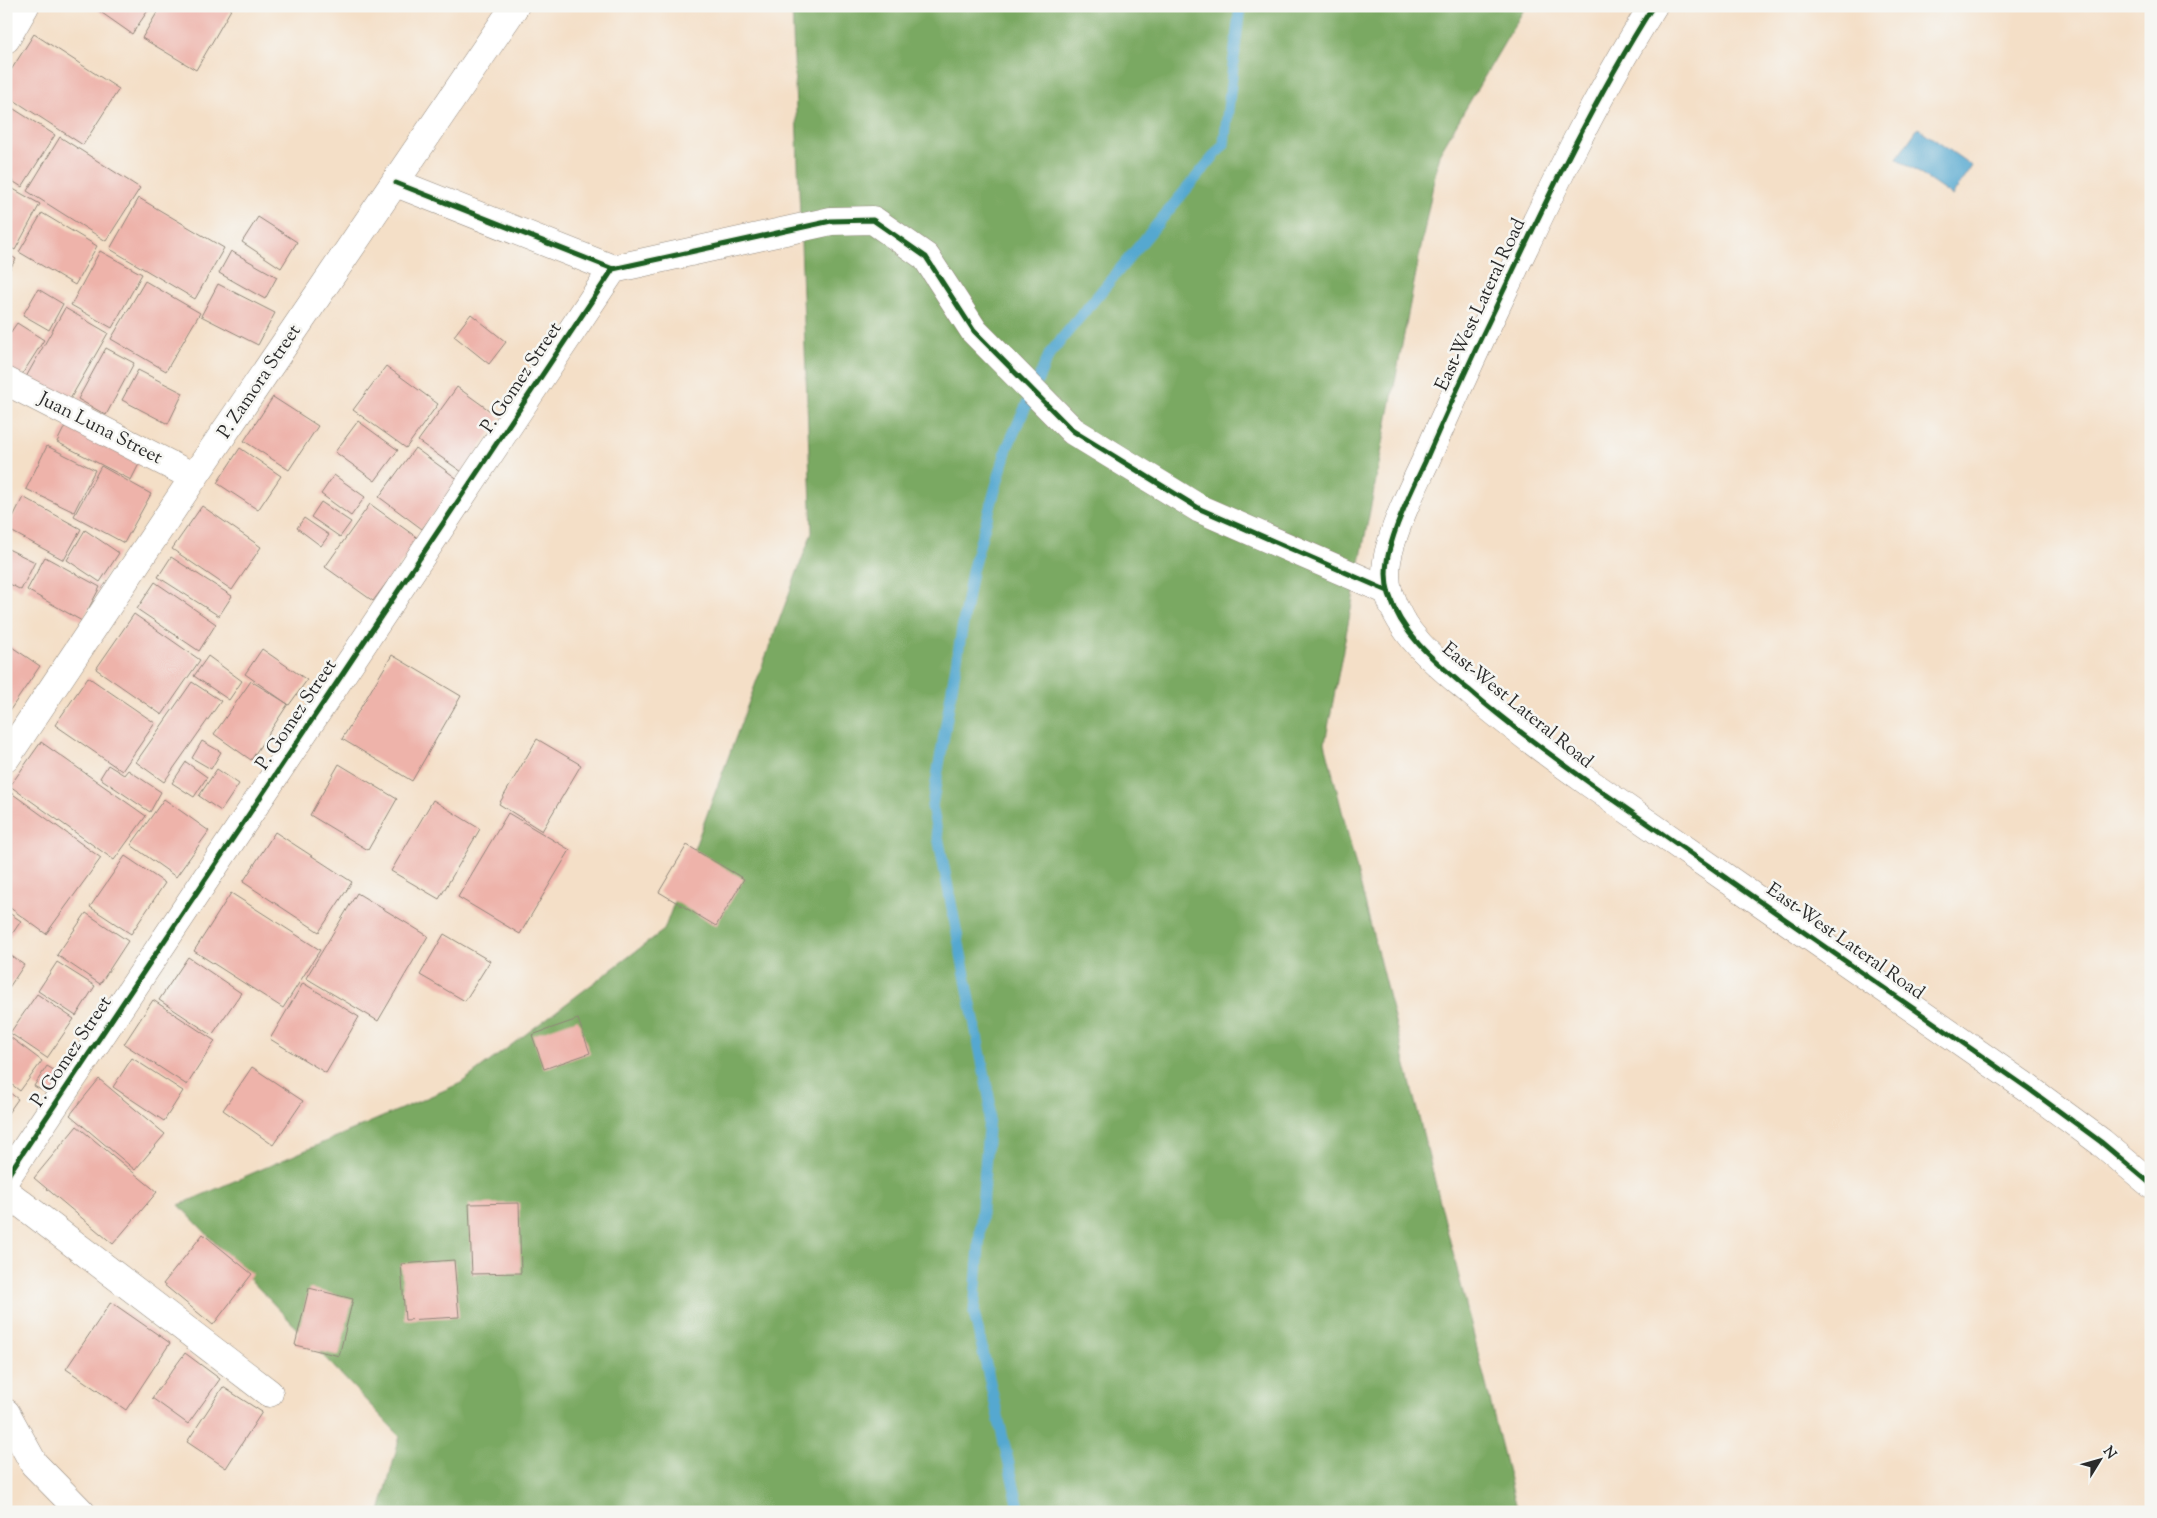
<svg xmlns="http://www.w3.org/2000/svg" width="2157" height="1518" font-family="'Sorts Mill Goudy',serif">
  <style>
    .forest { fill: #7aa962; stroke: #526a46 }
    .water { fill: #55a8d0; stroke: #406a7e }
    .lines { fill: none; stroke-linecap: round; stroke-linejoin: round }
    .stream { stroke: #55a8d0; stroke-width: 11 }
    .building { fill: #eeb3aa }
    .street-casing { stroke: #908579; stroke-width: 29 }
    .secondary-casing { stroke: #908579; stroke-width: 29 }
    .primary-casing { stroke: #908579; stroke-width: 29 }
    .street { stroke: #fff; stroke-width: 28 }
    .secondary { stroke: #fff; stroke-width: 28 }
    .primary { stroke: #fff; stroke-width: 28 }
    .cycleway-casing { stroke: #f6f6f2; stroke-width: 8 }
    .cycleway { stroke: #1b5e20; stroke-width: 5 }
    .labels { text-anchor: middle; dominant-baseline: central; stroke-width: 5; stroke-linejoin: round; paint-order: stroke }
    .street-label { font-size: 19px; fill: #2b2b2b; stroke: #f6f6f2 }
  </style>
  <rect width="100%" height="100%" fill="#f6f6f2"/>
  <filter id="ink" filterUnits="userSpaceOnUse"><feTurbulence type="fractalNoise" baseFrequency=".02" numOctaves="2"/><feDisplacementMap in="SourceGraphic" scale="10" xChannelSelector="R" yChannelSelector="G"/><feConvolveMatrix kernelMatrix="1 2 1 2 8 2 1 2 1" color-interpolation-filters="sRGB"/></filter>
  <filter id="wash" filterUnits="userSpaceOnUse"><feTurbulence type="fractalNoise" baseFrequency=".0096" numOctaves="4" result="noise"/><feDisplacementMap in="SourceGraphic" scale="20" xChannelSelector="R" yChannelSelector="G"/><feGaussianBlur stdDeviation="1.12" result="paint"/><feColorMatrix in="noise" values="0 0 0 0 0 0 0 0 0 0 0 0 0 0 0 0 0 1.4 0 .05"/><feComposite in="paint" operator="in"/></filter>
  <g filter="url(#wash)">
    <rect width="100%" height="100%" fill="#f4dfc7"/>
    <path class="forest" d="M792,6h734l-87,148 -114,589 193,769h-1138l20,-76 -221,-231 282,-122 203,-153 148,-398z"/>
    <path class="water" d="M1918,128l54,38 -20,30 -55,-38z"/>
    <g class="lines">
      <path class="stream" d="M1020,1512l-46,-199 16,-211 -58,-296 40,-235 35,-123 43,-95 174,-209 16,-138"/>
    </g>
    <g id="blocks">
      <path class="building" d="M92,6h59l-19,28z
        M161,6h72l-37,64 -54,-32z
        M34,34l85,55 -36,56 -77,-50v-17z
        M6,104l49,31 -33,52 -16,-10z
        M60,137l80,51 -34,53 -79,-50z
        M6,185l34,19 -25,46 -9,-5z
        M139,198l85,50 -29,51 -85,-50z
        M42,213l55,33 -22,39 -56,-33z
        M258,217l39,25 -16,26 -39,-26z
        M100,251l42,23 -30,54 -41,-23z
        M231,251l46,26 -12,22 -46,-26z
        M6,253l10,6 -10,16z
        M145,281l55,32 -34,58 -55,-32z
        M218,284l57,29 -17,32 -57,-29z
        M38,289l25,15 -14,26 -26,-15z
        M65,308l43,25 -39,68 -43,-24z
        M471,314l35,28 -17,22 -35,-28z
        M17,323l27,17 -23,36 -15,-9v-28z
        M106,348l28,15 -28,52 -28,-16z
        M386,366l52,38 -32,44 -53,-38z
        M138,370l45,23 -15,31 -46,-24z
        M457,387l43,31 -38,54 -44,-31z
        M273,397l45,29 -29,44 -45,-29z
        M358,421l40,29 -23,31 -40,-29z
        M66,424l74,38 -9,18 -74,-38z
        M47,446l48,24 -21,42 -48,-23z
        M240,448l41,28 -23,34 -41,-27z
        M415,448l44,32 -37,49 -43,-32z
        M101,466l50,28 -27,49 -50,-27z
        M334,475l31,22 -14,19 -30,-22z
        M23,497l58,32 -17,31 -57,-31z
        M321,502l30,20 -11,15 -29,-20z
        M370,504l49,35 -46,62 -48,-34z
        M202,506l59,41 -29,43 -60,-41z
        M304,518l25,17 -8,11 -24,-18z
        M85,530l34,23 -19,29 -33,-22z
        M6,548l29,14 -14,28 -15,-8z
        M45,557l55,30 -18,34 -55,-31z
        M171,557l61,39 -13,20 -61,-39z
        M155,582l61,42 -17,27 -62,-42z
        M134,614l66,46 -38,55 -66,-46z
        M6,643l34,23 -34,50z
        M262,649l45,31 -18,25 -44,-31z
        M392,655l69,41 -49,85 -70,-42z
        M208,656l34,25 -13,19 -35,-24z
        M88,677l67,46 -33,48 -67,-46z
        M251,681l37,23 -37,56 -37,-26z
        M192,682l29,19 -57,81 -28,-20z
        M537,739l44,26 -39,66 -43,-27z
        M202,741l19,11 -10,17 -19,-11z
        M41,742l105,74 -32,44 -104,-74z
        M186,762l21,15 -13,20 -22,-14z
        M339,764l58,35 -29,51 -58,-35z
        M108,765l16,10 4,-5 33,22 -11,20 -50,-34z
        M217,769l22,15 -18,27 -22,-15z
        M10,792l91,66 -55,76 -40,-29v-109z
        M164,799l45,32 -33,46 -45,-32z
        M433,800l47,29 -41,70 -48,-28z
        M508,813l62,37 -50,84 -62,-37z
        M275,832l77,50 -33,50 -76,-50z
        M687,845l57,34 -28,47 -57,-34z
        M125,856l40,27 -34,51 -41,-27z
        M231,893l89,57 -37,58 -89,-57z
        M357,893l71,43 -50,85 -72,-43z
        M6,911l15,10 -15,22z
        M86,913l42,28 -28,43 -43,-29z
        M444,934l46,27 -25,40 -45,-26z
        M6,952l18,13 -16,24 -2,-1z
        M188,957l53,36 -29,42 -53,-35z
        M57,962l38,24 -19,30 -38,-25z
        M303,983l56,34 -33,56 -56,-34z
        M37,994l37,25 -27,39 -37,-25z
        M153,1000l62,41 -28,44 -63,-41z
        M578,1019l12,34 -46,16 -12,-34z
        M6,1034l36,27 -22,30 -14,-11z
        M132,1058l51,33 -19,30 -51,-34z
        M47,1066l22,13 -12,20 -23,-13z
        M252,1067l51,34 -30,44 -50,-35z
        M99,1079l66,55 -30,36 -65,-55z
        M6,1090l12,9 -12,17z
        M77,1126l80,66 -44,52 -79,-66z
        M519,1203l2,70 -49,1 -3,-70z
        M203,1234l49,40 -39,51 -50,-41z
        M454,1260l5,57 -54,3 -4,-56z
        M309,1288l44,11 -14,57 -44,-11z
        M111,1302l59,41 -44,67 -60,-41z
        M185,1353l35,26 -32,45 -36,-26z
        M223,1387l39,25 -36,56 -39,-26z"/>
    </g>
  </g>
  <g filter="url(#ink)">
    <use href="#blocks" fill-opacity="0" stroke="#908579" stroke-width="1"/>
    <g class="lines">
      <defs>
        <path id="street" d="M396,183l217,86 218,-48 42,-1 53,37 48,74 99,100 127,78 188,82
          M6,381l188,96
          M6,758l188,-281 321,-471
          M6,1178l607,-909
          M6,1192l263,201"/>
        <path id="secondary" d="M6,39l19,-33
          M6,1413l28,51 47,48"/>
        <path id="primary" d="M1653,6c-67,106 -118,219 -172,332 -19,41 -38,82 -56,124 -12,26 -26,53 -34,82 -5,16 -7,34 -2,50 13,42 48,69 80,96 39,34 80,64 122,94l438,305 72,53 50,42"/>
      </defs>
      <use href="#street" class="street-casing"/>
      <use href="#secondary" class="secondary-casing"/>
      <use href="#primary" class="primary-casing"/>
      <use href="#street" class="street"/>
      <use href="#secondary" class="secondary"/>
      <use href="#primary" class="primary"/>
      <defs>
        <path id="cycleway" d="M1653,6c-67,106 -118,219 -172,332 -19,41 -38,82 -56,124 -12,26 -26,53 -34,82 -5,16 -7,34 -2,50 13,42 48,69 80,96 39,34 80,64 122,94l438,305 72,53 50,42
          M396,183l217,86 218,-48 42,-1 53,37 48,74 99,100 127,78 188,82
          M6,1178l607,-909"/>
      </defs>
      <use href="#cycleway" class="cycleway-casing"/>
      <use href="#cycleway" class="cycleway"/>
    </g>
  </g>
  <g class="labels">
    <g class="street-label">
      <text transform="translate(1481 305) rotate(-65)">East-West Lateral Road</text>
      <text transform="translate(522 378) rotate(-56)">P. Gomez Street</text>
      <text transform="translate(260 382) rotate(-56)">P. Zamora Street</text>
      <text transform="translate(100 429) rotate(27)">Juan Luna Street</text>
      <text transform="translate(1517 706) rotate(39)">East-West Lateral Road</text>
      <text transform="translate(297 715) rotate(-56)">P. Gomez Street</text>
      <text transform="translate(1845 942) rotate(35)">East-West Lateral Road</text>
      <text transform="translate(72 1052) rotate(-56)">P. Gomez Street</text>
    </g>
  </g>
  <rect width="2157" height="1518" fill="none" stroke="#f6f6f2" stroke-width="25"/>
  <g transform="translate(2100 1460) rotate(53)" stroke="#f6f6f2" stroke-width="4" paint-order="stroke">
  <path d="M0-4L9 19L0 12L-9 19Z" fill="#2b2b2b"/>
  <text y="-8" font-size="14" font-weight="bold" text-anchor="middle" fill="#2b2b2b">N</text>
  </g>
</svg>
